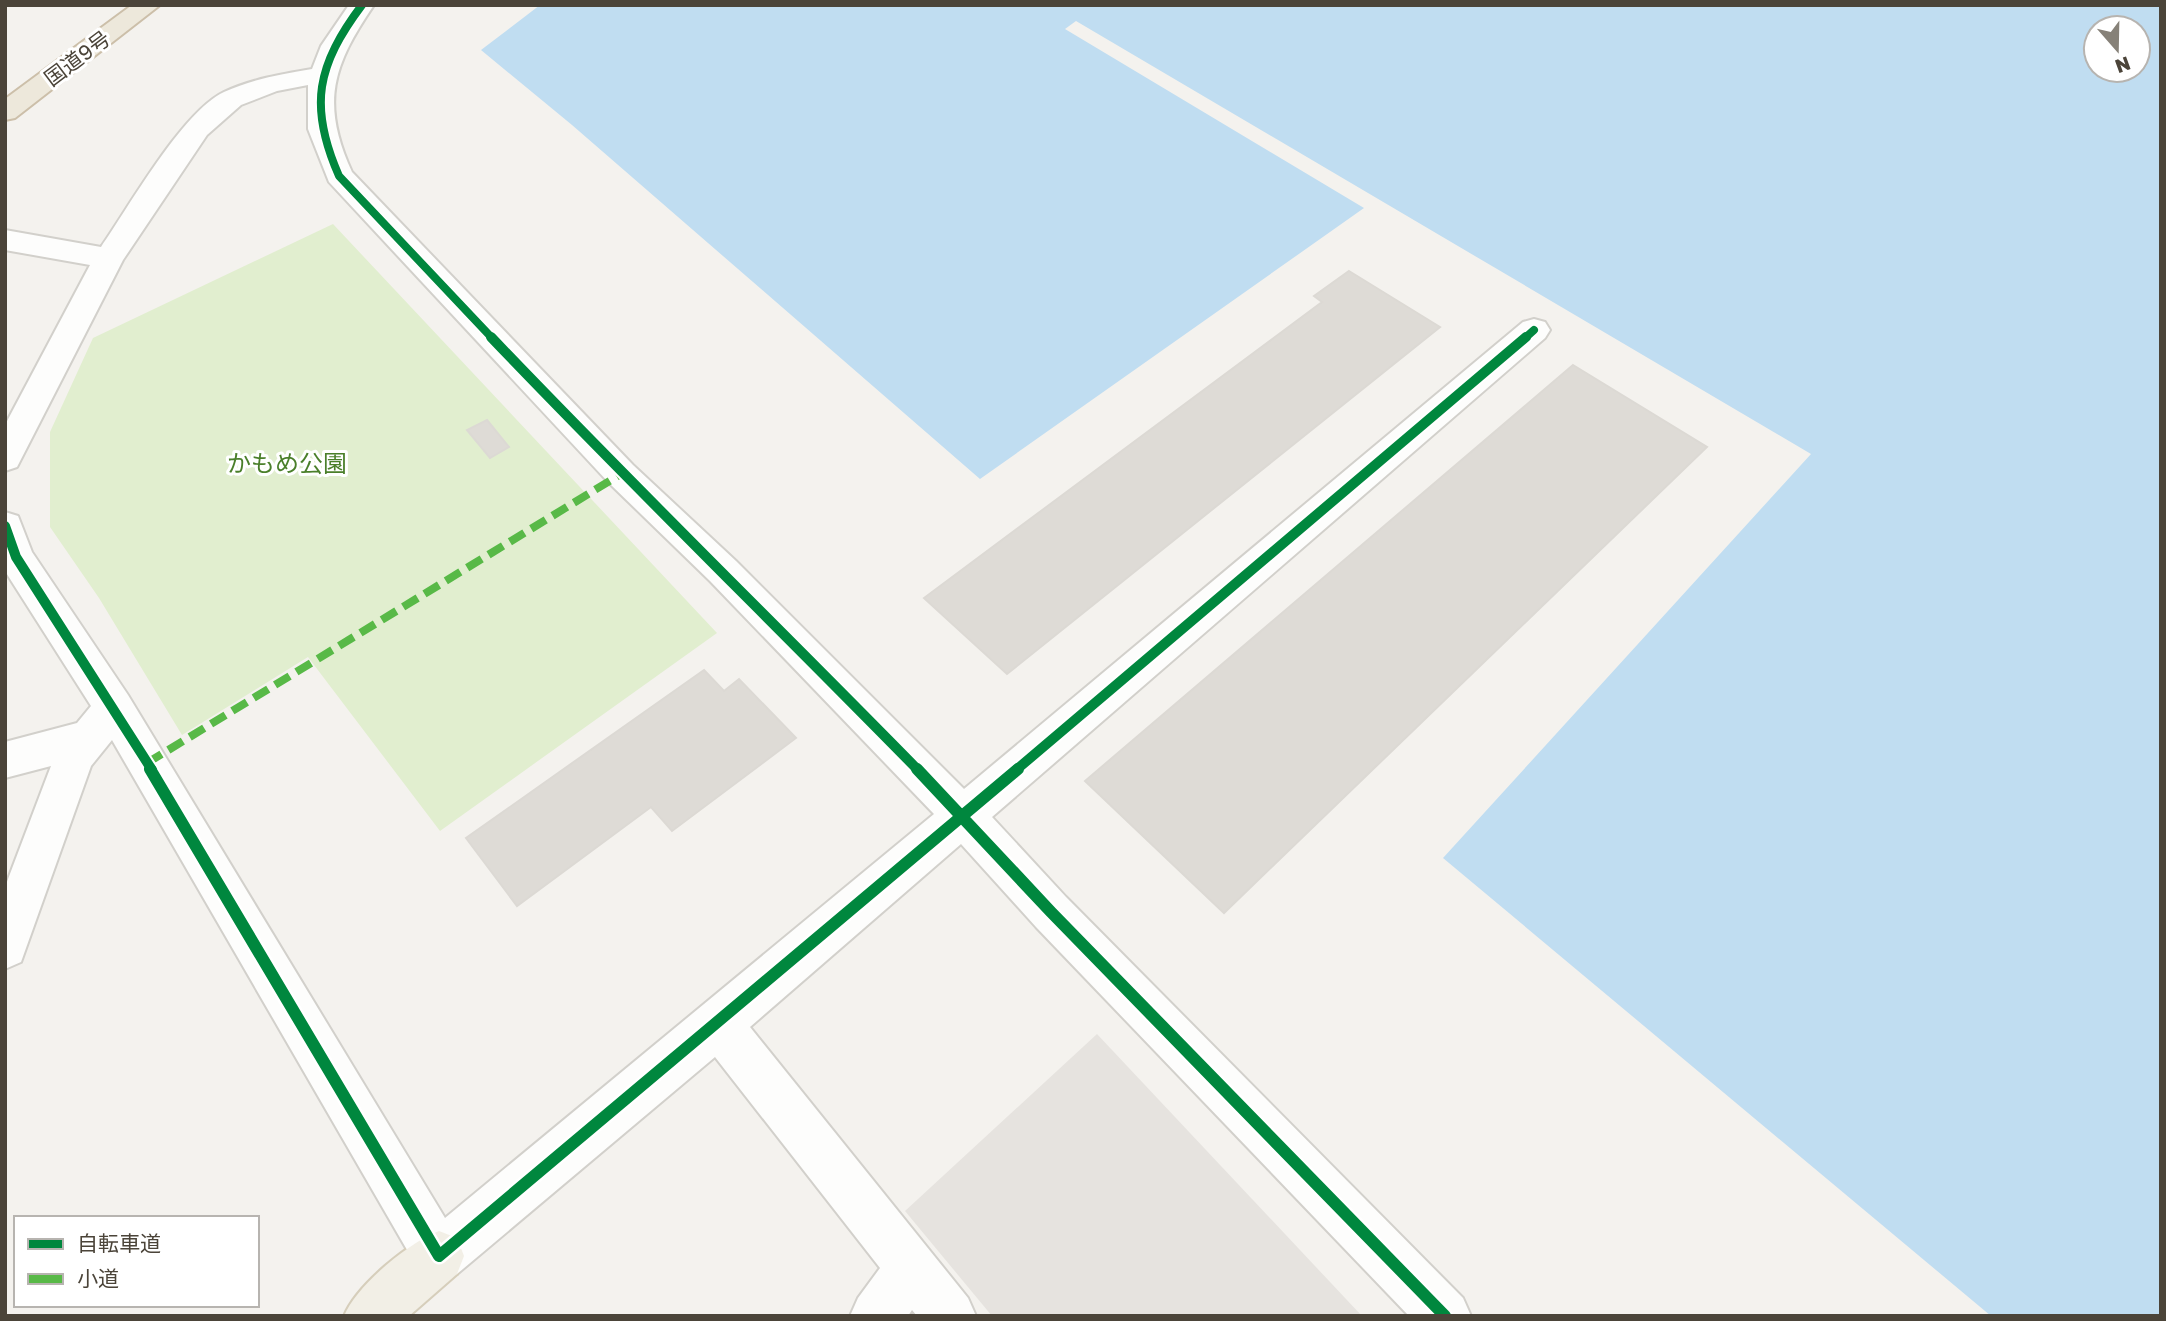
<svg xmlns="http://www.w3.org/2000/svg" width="2166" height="1321" font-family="'Golos Text','Noto Sans JP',sans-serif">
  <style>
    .green { fill: #e1eecf }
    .parking { fill: #e6e3df }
    .water { fill: #c0ddf1; fill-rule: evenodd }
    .building { fill: #dedbd6; stroke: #dcd9d4; stroke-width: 2 }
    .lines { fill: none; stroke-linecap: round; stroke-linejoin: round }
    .minor-casing { stroke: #d2d0cb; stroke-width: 4 }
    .major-casing { stroke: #d6cebb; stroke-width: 4 }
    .highway-casing { stroke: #ccbfa9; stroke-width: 4 }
    .minor { fill: #fdfdfc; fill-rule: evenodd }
    .major { fill: #f2efe6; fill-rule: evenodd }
    .highway { fill: #ede8db; fill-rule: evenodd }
    .quiet { stroke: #58b947; stroke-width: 8; stroke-dasharray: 17 8; stroke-linecap: butt }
    .cycleway-far2-casing { stroke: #fff; stroke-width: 11 }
    .cycleway-far1-casing { stroke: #fff; stroke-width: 14 }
    .cycleway-casing { stroke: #fff; stroke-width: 17 }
    .cycleway-far2 { stroke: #00873e; stroke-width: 8 }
    .cycleway-far1 { stroke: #00873e; stroke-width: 10 }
    .cycleway { stroke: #00873e; stroke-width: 12 }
    .labels { text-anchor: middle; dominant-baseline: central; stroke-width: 6; stroke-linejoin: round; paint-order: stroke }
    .far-street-label { font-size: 21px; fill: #4b4439; stroke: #fff }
    .park-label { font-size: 24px; fill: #4a7f2a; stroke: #fff }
  </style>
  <rect width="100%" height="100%" fill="#f4f2ee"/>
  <path class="green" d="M333,224l384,409 -277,198 -132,-174 -126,78 -83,-137 -49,-71v-95l43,-94z"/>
  <path class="parking" d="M1097,1034l265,282h-370l-87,-105z"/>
  <path class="water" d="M540,5h1621v1311h-170l-548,-458 368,-404 -735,-433 -11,8 299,179 -384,271 -408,-354 -91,-75zM2096,28h42v42h-42z"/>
  <path class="building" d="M1349,271l91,56 -433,347 -83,-76 398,-296 -8,-6z
    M1573,365l134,82 -483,466 -139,-132z
    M487,420l22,27 -19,11 -23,-28z
    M704,670l20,21 15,-12 57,59 -124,93 -21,-24 -134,99 -51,-68z"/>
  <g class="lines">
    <defs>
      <path id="minor" d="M349,5h25c-41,60 -54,98 -22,167l281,293 103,96 228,228 559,-467 11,-3 11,3 5,8 -5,8 -553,479 74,80 397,401 8,18h-62l-373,-389 -75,-83 -211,183 218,271 8,18h-59l-5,-6 -4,6h-58l8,-18 22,-30 -165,-211 -258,217 -18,7 -18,-7 -309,-534 -21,26 -70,196 -16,7v-82l46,-121 -46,12v-36l72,-19 14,-17 -86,-135v-59l13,4 14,36 96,143 317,523 489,-404 -224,-233 -101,-98 -280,-301 -21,-53v-44l-31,6 -36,14 -34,30 -84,125 -106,207 -12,4v-46l85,-160 -85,-15v-20l96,17c28,-40 81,-135 123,-155 28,-13 58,-18 88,-23l9,-23z"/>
      <path id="major" d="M439,1231l18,7 7,18 -7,18 -48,42h-65c13,-31 64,-73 95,-85z"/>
      <path id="highway" d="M132,5h28l-145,113 -10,2v-21z"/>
    </defs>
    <use href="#minor" class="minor-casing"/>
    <use href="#major" class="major-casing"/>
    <use href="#highway" class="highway-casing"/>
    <use href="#minor" class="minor"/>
    <use href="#major" class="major"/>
    <use href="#highway" class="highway"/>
    <path class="quiet" d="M147,763l474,-289"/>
    <defs>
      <path id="cycleway-far2" d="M362,5c-45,60 -54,101 -23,171l154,163
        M1524,339l10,-9"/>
      <path id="cycleway-far1" d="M491,337c140,147 285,288 427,433
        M5,526l11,31 136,213
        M1016,770l510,-433"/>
      <path id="cycleway" d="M150,769l289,487 579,-487
        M917,769l134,143 394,404"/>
    </defs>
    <use href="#cycleway-far2" class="cycleway-far2-casing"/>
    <use href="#cycleway-far1" class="cycleway-far1-casing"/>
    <use href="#cycleway" class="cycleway-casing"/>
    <use href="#cycleway-far2" class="cycleway-far2"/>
    <use href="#cycleway-far1" class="cycleway-far1"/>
    <use href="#cycleway" class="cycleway"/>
  </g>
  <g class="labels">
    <g class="far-street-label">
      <text transform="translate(77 58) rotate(-37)">国道9号</text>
    </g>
    <g class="park-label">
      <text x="287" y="462">かもめ公園</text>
    </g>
  </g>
  <rect width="2166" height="1321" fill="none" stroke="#4b4439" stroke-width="14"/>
  <rect x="14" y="1216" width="245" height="91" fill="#ffffff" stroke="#b7b4b0" stroke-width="2"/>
  <rect x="28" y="1239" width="35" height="10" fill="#00873e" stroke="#b7b4b0" stroke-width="2"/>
  <text x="77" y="1251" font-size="21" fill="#4b4439">自転車道</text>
  <rect x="28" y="1274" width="35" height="10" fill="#58b947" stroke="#b7b4b0" stroke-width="2"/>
  <text x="77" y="1286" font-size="21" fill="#4b4439">小道</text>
  <g transform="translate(2117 49) rotate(160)"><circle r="33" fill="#ffffff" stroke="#b7b4b0" stroke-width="2"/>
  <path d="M0-5L12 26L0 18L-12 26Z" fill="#868178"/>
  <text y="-10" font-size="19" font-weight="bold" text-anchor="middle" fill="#4b4439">N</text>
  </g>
</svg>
